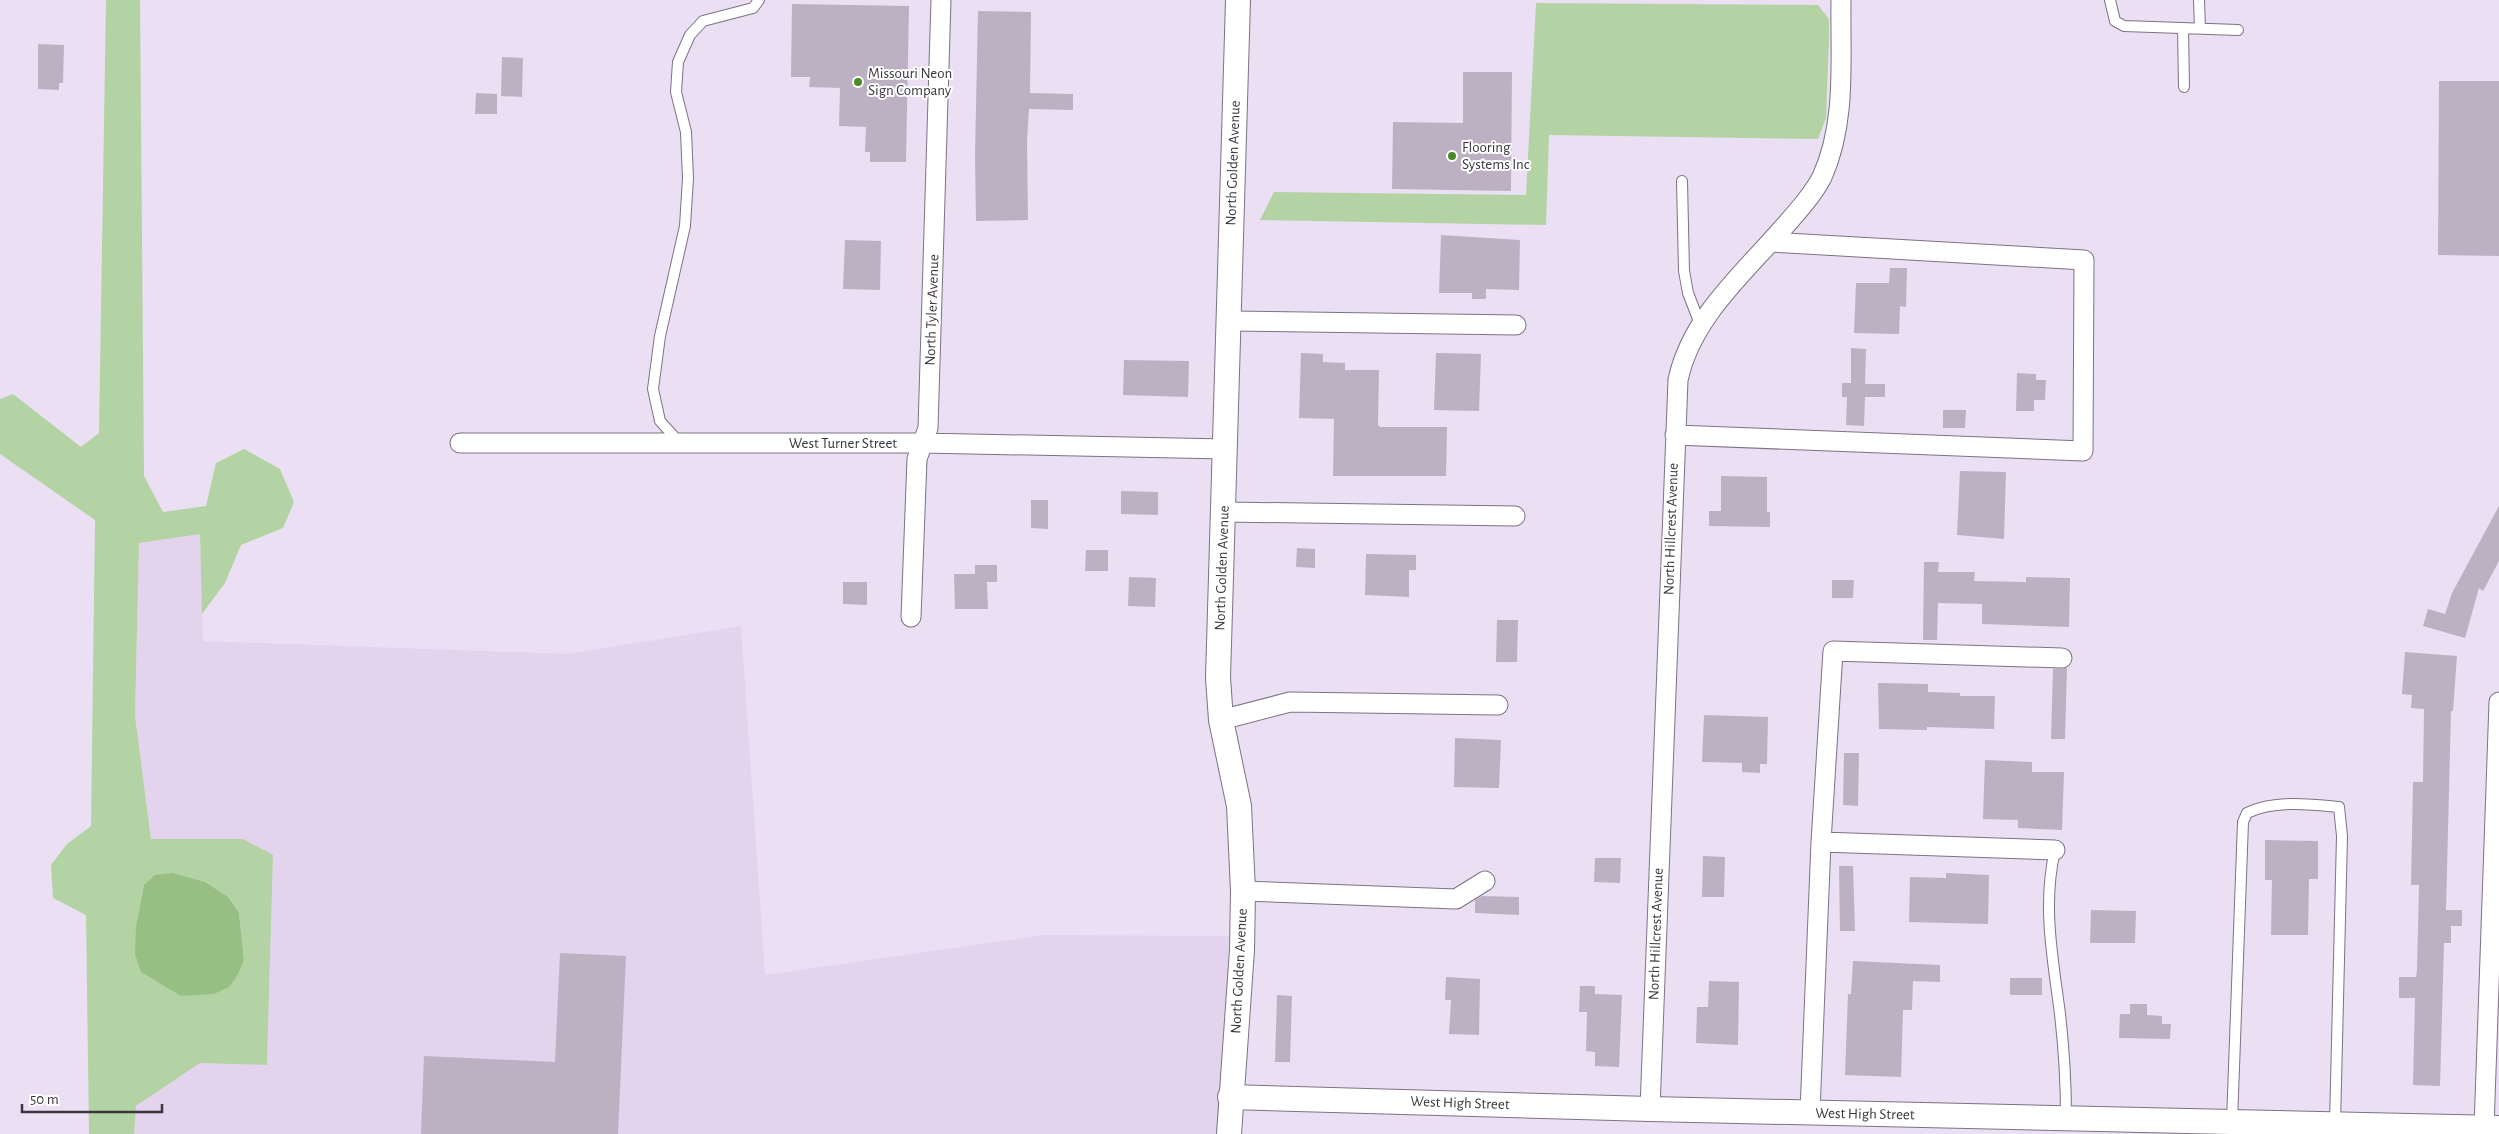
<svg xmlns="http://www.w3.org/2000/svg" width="2499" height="1134" font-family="'Alegreya Sans',sans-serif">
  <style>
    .built { fill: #e3d3ed }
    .green { fill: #b3d3a4; fill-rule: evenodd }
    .water { fill: #97bf84 }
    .building { fill: #bcb1c3 }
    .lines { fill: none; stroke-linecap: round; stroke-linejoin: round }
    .service-casing { stroke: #7d7283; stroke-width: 12 }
    .minor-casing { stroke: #7d7283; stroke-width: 21 }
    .tertiary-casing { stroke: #7d7283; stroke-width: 26 }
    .service { stroke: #fff; stroke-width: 10 }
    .minor { stroke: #fff; stroke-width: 19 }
    .tertiary { stroke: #fff; stroke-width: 24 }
    .poi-dot { fill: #4c8927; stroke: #fff; stroke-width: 2 }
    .labels { text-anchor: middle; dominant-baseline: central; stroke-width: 4; stroke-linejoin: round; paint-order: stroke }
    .poi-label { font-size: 15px; fill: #3b363d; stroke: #fff; text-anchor: start }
    .street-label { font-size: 15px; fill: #3b363d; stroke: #fff }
  </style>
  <rect width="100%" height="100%" fill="#ebe0f3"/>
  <path class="built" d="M200,534l3,107 366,13 172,-28 24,349 279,-40 185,1 -8,198h-1087l2,-28 64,-43 67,2 6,-209 -31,-17h-91l-16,-123 4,-174z"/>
  <path class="green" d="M106,0h34l4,476 19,36 43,-6 10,-43 28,-14 36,20 14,33 -11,26 -42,17 -16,38 -23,31 -2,-80 -61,9 -4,173 16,123h92l30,16 -6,210 -67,-2 -64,43 -2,28h-45l-3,-219 -33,-17 -2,-33 16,-21 24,-18 4,-306 -95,-66v-55l13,-5 68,53 18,-14zM144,885l95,28 5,47 -63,36 -17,-12 -23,-78z
    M1536,3l282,2 11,14v20l-3,79 -8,21 -269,-4 -3,90 -286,-5 14,-28 252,3z"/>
  <path class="water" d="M172,873l33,9 23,15 11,16 5,47 -7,16 -8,11 -15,7 -33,2 -40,-24 -6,-18 1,-27 8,-42 11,-10z"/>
  <path class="building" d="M792,4l117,2 -3,156h-36v-10h-5l1,-25 -27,-1 1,-38 -31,-1 1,-10h-19z
    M978,11l53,1 -1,81 43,1v16l-44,-1 -2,32 1,79 -52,1 -1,-66z
    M38,44l26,1 -1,38h-4v7l-21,-1z
    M502,57l21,1 -1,39 -21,-1z
    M1463,72h49l-1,119 -119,-2 1,-67 70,1z
    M2439,81h60v175l-61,-1z
    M476,93l21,1v20h-22z
    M1441,235l79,5 -1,50 -33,-1v10h-14v-6h-33z
    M845,240l36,1 -1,49 -37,-1z
    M1890,268h17l-1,39 -6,-1 -1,28 -45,-1 2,-50h33z
    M1851,348l15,1 -1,35h20v13h-20l-1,29 -18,-1 1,-28h-5v-14h9z
    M1301,353l22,1v8l22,1v7h34l-1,55 2,2h67l-1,49h-113l1,-57 -35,-1z
    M1436,353l45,1 -2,57 -45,-1z
    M1124,360l65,1 -1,36 -65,-2z
    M2017,373l19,1v6h10l-1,20h-11v11h-18z
    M1943,410h23l-1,18h-22z
    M1960,471l46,1 -2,67 -47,-4z
    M1721,476l46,1v35h3v15l-61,-1v-15h12z
    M1121,491l37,1v23l-37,-1z
    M1031,500h17v29l-17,-1z
    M2499,506v55l-16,30 -4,-3 -14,50 -42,-12 5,-17 17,5 7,-21z
    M1297,548l18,1v19l-19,-1z
    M1086,550h22v21h-23z
    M1366,554l50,1v15h-7v27l-44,-2z
    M1924,562h15l-1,10h37l-1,9 52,1v-5l44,1 -1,49 -87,-3v-20l-44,-1 -1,37h-14z
    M975,565h22v17h-10l1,27h-33l-1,-35h21z
    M1129,577l27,1 -1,29 -27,-1z
    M1832,580h22l-1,18h-21z
    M843,582h24v23l-24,-1z
    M1497,620h21l-1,42h-21z
    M2405,652l52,4 -4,55h-2l-5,199h16v16h-11v17h-7l-4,143 -27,-1 2,-87h-16v-21h17l1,-7 2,-85h-8l2,-103h10l1,-73 -13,-1 1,-13 -10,-1z
    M2067,668l-2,71h-14l2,-70z
    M1878,683l50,1v8l32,1v3h35l-1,33 -67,-2v3l-48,-1z
    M1704,715l64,2 -1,47h-7v9l-18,-1v-9l-40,-1z
    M1455,738l46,2 -2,48 -45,-1z
    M1844,753h15l-1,53 -15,-1z
    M1985,760l47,2v10h32l-2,58 -44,-2v-8l-35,-1z
    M2265,840l53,1v38h-9l-1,56h-37l1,-55h-7z
    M1703,856l22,1 -1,40h-22z
    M1595,858h26l-1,25 -26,-1z
    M1839,866h14l2,65h-15z
    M1946,873l43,2 -1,49 -79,-2 1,-45 36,1z
    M1482,896l37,1v18l-44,-2v-13z
    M2091,910l45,1 -1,32h-45z
    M560,953l66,3 -8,178h-197l3,-78 131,6z
    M1853,961l87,4v17l-27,-1 -1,29h-9l-2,67 -56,-2 3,-81h3z
    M1446,977l34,2 -1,56 -30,-1 2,-34h-6z
    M2010,978h32v17h-32z
    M1709,981l30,1 -1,63 -42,-2 1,-36h11z
    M1580,986h15v8l27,1 -3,72 -24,-1v-14l-9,-1 1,-39h-8z
    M1277,995l15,1 -2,66h-15z
    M2130,1004h17v11l15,1v8h9l-1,15 -51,-1 1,-24h10z"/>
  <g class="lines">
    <defs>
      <path id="service" d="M2110,0l5,21 9,5 114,4
        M2199,0l1,28
        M2183,28l1,59
        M1682,181l2,90 4,22 12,31
        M679,442l-19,-21 -7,-32 7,-53 25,-110 3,-48 -2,-46 -10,-40 2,-30 12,-27 13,-14 50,-13 6,-8
        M2055,850c-13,56 -2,109 5,164 4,35 6,69 6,104
        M2232,1122l11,-300 4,-9c28,-13 62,-9 92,-6l3,29 -7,288"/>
      <path id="minor" d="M1229,321l287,4
        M1675,435l408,16 1,-191 -313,-18
        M460,443h462l304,6
        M1225,512l290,4
        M911,617l6,-158 11,-31 13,-428
        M1221,720l69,-18 208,3
        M1821,842l234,8
        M1243,891l213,8 29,-18
        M1650,1109l28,-729c13,-62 65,-106 105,-152 14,-16 29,-32 39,-51 25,-55 18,-118 19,-177
        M1810,1112l11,-270 12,-191 229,7
        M2484,1128l15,-426"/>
      <path id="tertiary" d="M1230,1097l420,12 849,19
        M1229,1134l13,-184 1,-59 -4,-85 -18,-86 -3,-42 20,-678"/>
    </defs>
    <use href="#service" class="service-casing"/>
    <use href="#minor" class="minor-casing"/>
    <use href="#tertiary" class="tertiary-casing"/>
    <use href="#service" class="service"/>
    <use href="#minor" class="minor"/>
    <use href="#tertiary" class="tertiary"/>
  </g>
  <g class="poi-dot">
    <circle cx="858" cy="82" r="5"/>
    <circle cx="1452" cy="156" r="5"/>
  </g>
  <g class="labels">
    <g class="poi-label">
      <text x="868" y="73">Missouri Neon<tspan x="868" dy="17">Sign Company</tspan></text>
      <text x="1462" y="147">Flooring<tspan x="1462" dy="17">Systems Inc</tspan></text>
    </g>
    <g class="street-label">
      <text transform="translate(1233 163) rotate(-88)">North Golden Avenue</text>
      <text transform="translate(932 310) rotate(-88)">North Tyler Avenue</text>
      <text x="843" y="443">West Turner Street</text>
      <text transform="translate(1671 529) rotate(-88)">North Hillcrest Avenue</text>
      <text transform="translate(1222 568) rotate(-88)">North Golden Avenue</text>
      <text transform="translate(1656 934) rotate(-88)">North Hillcrest Avenue</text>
      <text transform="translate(1239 971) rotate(-87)">North Golden Avenue</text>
      <text transform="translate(1460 1103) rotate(2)">West High Street</text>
      <text transform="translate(1865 1114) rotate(1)">West High Street</text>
    </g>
  </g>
  <path d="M22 1104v8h140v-8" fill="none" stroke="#3b363d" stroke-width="2.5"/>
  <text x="30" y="1104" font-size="15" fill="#3b363d" stroke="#ffffff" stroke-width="4" paint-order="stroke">50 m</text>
</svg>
